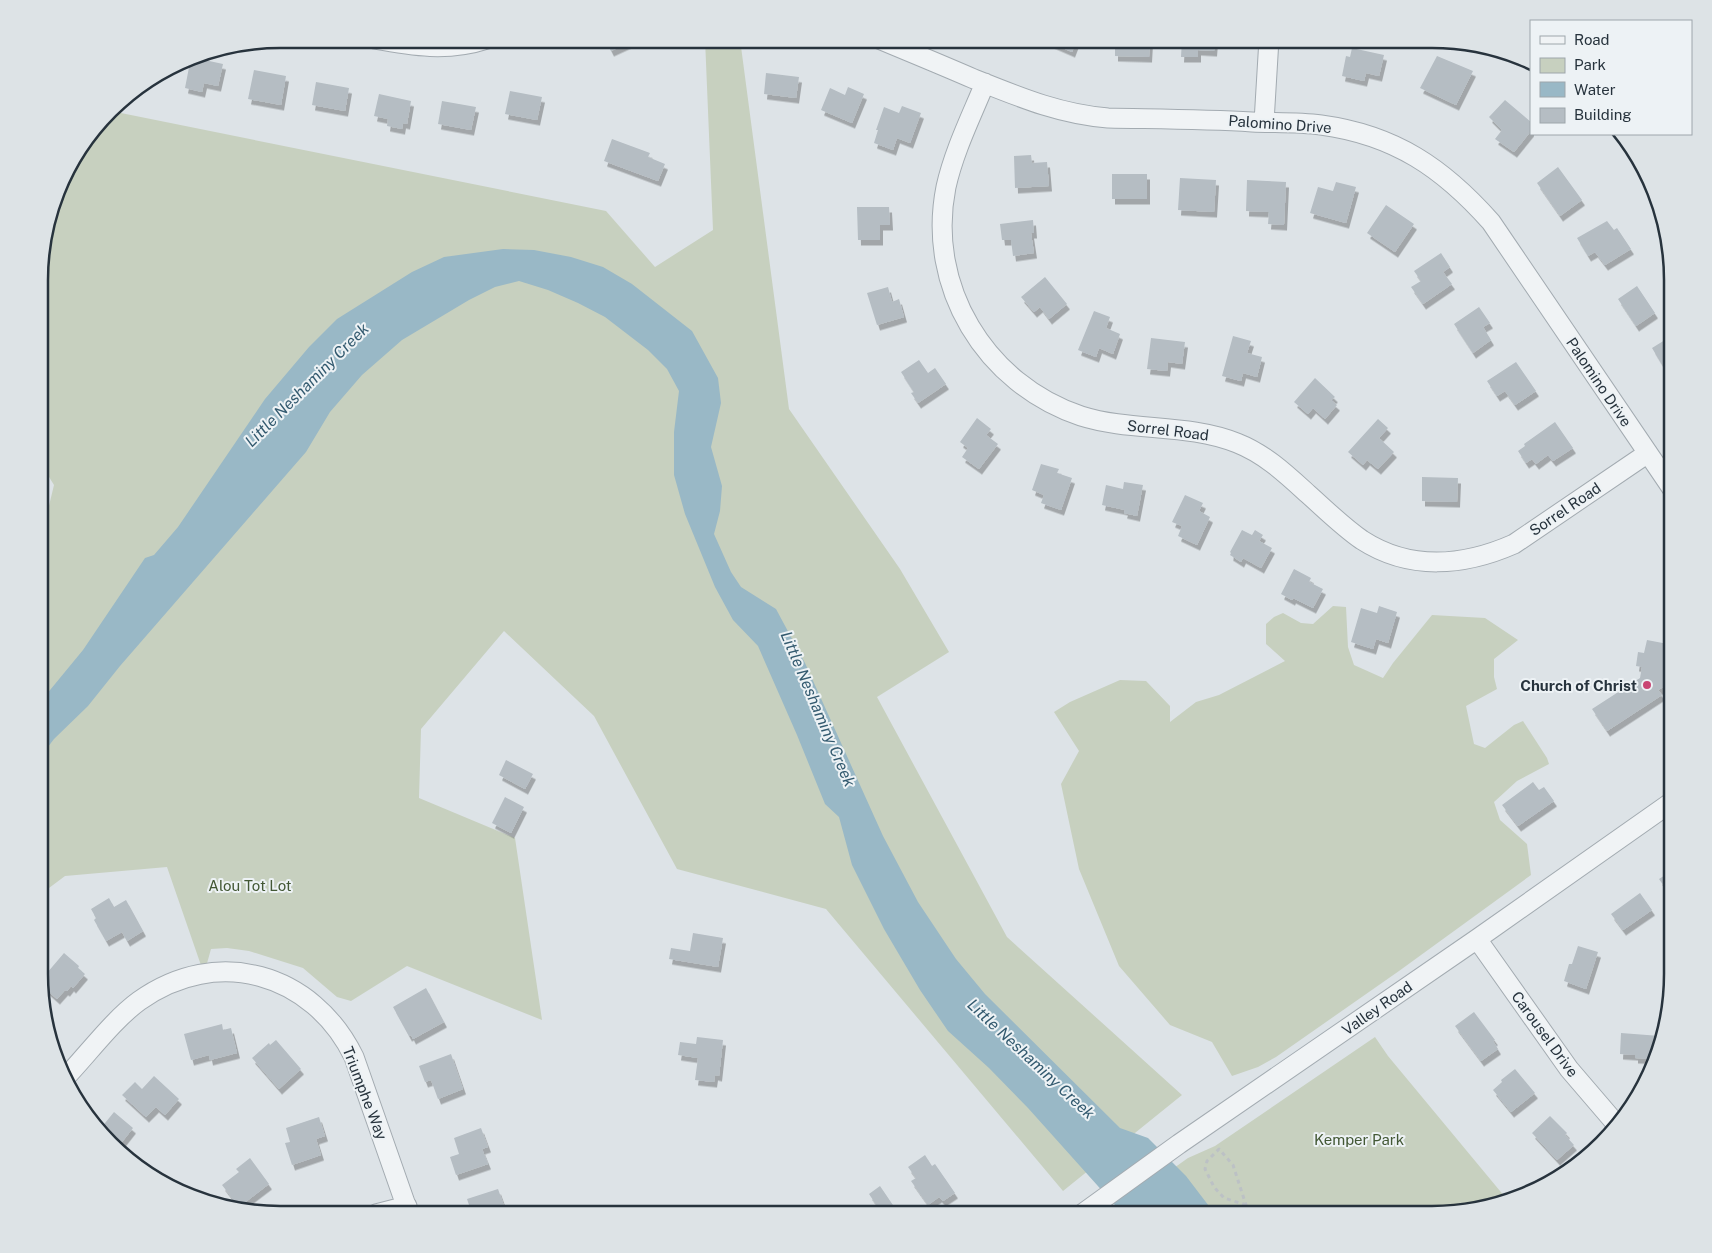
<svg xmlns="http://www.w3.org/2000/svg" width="1712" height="1253" font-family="'Public Sans',sans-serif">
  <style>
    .green { fill: #c7d0bf }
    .water { fill: #99b8c6 }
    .building { fill: #b5bdc3; filter: url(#shadow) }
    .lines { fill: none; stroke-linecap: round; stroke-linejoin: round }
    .minor-casing { stroke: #a3abb1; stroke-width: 21 }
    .path { stroke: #bcc1c5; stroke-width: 3; stroke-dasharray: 4 4; stroke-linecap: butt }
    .minor { stroke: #f0f3f5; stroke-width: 19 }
    .poi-dot { fill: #c94573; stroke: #edf2f5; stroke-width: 2 }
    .labels { text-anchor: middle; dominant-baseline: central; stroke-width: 4; stroke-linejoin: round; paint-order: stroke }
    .street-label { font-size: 15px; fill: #27333d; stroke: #edf2f5 }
    .poi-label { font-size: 15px; font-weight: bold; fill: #27333d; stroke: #edf2f5; text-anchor: end }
    .park-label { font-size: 15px; fill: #435835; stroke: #edf2f5 }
    .water-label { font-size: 16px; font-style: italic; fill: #335a6f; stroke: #edf2f5 }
    .rim { fill: none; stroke: #27333d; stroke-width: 2.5 }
  </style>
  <defs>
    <filter id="shadow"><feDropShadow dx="3" dy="5.5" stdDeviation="0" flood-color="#0004"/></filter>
  </defs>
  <rect width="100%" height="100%" fill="#dde3e7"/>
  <path class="green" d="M705,39h35l49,370 111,160 49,83 -72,45 130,240 175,158 -119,96 -237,-282 -149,-40 -83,-153 -90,-85 -83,98 -2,69 96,40 27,182 -135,-54 -56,35 -14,-4 -34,-29 -54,-17 -22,-3 -16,1 -7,25 -37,-107 -102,9 -24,18v-355l13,-54 -13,-21v-216l23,-75 47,-62 495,100 49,56 58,-37z
    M1333,606l13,1 2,40 6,18 29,13 10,-15 39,-48 53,3 33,22 -24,19v18l3,12 -31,17 8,38 11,4 29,-23 9,-4 24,37 2,6 -32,17 -23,21 6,18 27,24 4,31 -132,96 -123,86 -18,10 -26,9 -20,-34 -42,-17 -51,-59 -40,-97 -18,-85 18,-33 -25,-39 16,-10 50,-22 26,1 24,25v16l26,-20 23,-7 66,-34 -19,-17v-20l8,-7 9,-4 18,10 12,1z
    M1375,1037l13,19 117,141 -72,17h-324l79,-56 27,-12z"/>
  <path class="water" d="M503,249l31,1 37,7 32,10 29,17 60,47 26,47 3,25 -10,44 11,39 -2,25 -6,23 17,38 10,15 35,22 29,54 78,173 35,66 38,57 29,35 135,134 28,10 38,38 29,38h-92l-95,-106 -39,-40 -41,-37 -28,-41 -36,-61 -32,-64 -13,-48 -14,-13 -28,-69 -39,-89 -25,-26 -18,-33 -30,-73 -11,-39v-43l5,-41 -12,-22 -19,-19 -43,-33 -27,-14 -30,-13 -29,-9 -24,6 -26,13 -67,40 -40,35 -32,37 -24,40 -186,214 -32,40 -34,33 -13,17v-55l42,-51 62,-92 9,-3 24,-28 87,-128 44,-52 28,-28 75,-47 32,-15z"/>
  <path class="building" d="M605,39h32l-26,12z
    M1042,39h35l-5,13z
    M1115,39h35l-1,18 -34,-1z
    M1182,39h33l-1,12 -16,-1v7h-17z
    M1352,48l32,7 -5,21 -13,-3 -2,8 -22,-5 4,-20 4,1z
    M1437,56l36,15 -17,34 -36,-17z
    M191,57l32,7 -5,22 -14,-3 -2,9 -17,-4z
    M254,70l32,6 -5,29 -33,-6z
    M766,73l33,4 -3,21 -32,-4z
    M316,82l33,6 -4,23 -33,-6z
    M848,87l16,7 -12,29 -31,-13 9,-22 15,7z
    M510,91l32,6 -5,23 -32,-6z
    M379,94l32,7 -4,23 -4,-1 -1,6 -15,-3 1,-7 -14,-3z
    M1505,100l26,22v9l-17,21 -19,-13 7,-9 -13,-13z
    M442,101l34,6 -5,23 -33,-6z
    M902,106l19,7 -11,30 -13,-5 -4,12 -19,-7 4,-13h-2l8,-23 15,6z
    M612,139l38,14 -2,4 17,7 -7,17 -54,-20z
    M1031,155l1,8 15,-1 2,24 -34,2 -1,-32z
    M1558,167l24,33 -22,16 -23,-33z
    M1112,174h35v25h-35z
    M1180,178l36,2 -2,32 -36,-2z
    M1247,180l39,2 -2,43 -16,-1 1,-12 -23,-1z
    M1336,182l20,5 -10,36 -36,-10 8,-26 15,4z
    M1386,205l28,19 -19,28 -28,-19z
    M857,207h32l1,18h-10v15h-22z
    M1033,220l1,13h-3l3,20 -21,3 -2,-16h-9l-2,-16z
    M1607,221l7,9 3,-2 14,21 -26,16 -10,-13 -7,4 -11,-18z
    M1441,253l9,14 -7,5 9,12 -29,20 -12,-17 10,-6 -7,-10z
    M1045,277l22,27 -18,15 -9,-12 -6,5 -13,-15z
    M1637,286l18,27 -19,13 -18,-27z
    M888,287l4,15 7,-3 5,18 -27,8 -10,-32z
    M1479,307l11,16 -7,4 8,13 -18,13 -19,-29z
    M1094,311l16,6 -4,11 14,6 -7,20 -14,-6 -3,9 -18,-7z
    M1673,335v28l-9,5 -12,-20z
    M1233,336l18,5 -4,12 15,4 -5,20 -14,-4 -2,8 -19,-5z
    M1151,338l34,4 -3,22 -14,-2 -1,9 -20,-2z
    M919,360l9,13 7,-5 11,16 -28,19 -7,-10 3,-1 -13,-20z
    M1516,362l20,29 -21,14 -10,-14 -8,5 -10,-15z
    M1315,378l20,19 -4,3 6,5 -12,14 -12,-11 -5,6 -14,-12z
    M977,418l14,11 -5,6 12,9 -19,25 -17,-12 6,-9 -8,-6z
    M1378,419l10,9 -9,10 15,14 -16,17 -11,-9 -4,5 -15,-13z
    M1555,422l18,26 -20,13 -5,-6 -12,9 -4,-5 -6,4 -8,-12 7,-5 -1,-2z
    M1041,464l18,5 -2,4 15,5 -11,32 -20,-7 3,-8 -12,-5z
    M1422,477l36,1 -1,24 -35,-1z
    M1124,482l19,3 -6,31 -13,-3 1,-3 -23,-5 4,-20 17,4z
    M1185,495l18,8 -4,8 11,6 -13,28 -19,-9 4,-10 -10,-4z
    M1242,530l10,5 3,-5 8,5 -4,6 13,7 -11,20 -18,-10 -2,4 -11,-7 1,-2 -1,-1z
    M1294,569l17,9 -2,4 14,7 -10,19 -20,-10 -1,2 -11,-6z
    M1379,606l18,6 -9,31 -12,-4 -3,10 -22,-7 10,-34 16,5z
    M1647,640l26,5v41l-6,-1 -9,5 4,5 -55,36 -15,-22 48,-31 2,-11 -6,-1 2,-14 6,1z
    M506,760l27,14 -8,15 -26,-14z
    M1533,782l6,8 5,-3 10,14 -36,25 -16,-21z
    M505,797l19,10 -13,26 -19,-10z
    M1673,870v23l-3,2 -11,-16z
    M1640,893l12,17 -29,20 -12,-16z
    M109,898l5,9 12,-7 17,31 -16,10 -5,-9 -16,9 -12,-21 2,-2 -5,-9z
    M693,933l30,5 -5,29 -49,-8 2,-11 19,3z
    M1578,946l20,6 -12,37 -22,-8 5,-17h3z
    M64,953l15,13 -1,2 7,6 -12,14 -2,-2 -4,5 -2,-1 -8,9 -16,-14v-5z
    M426,988l18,34 -31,17 -2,-4 -2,1 -16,-29z
    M1474,1012l21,28 -2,1 5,8 -17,12 -26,-35z
    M222,1024l1,6 8,-2 6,25 -27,7 -1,-5 -18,5 -7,-26z
    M1621,1033l39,3 -3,23 -22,-1v-3l-15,-1z
    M697,1037l26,3 -4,36 -4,-1 -1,7 -19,-2 3,-22 -20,-3 2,-13 16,2z
    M276,1040l25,29 -22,20 -27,-31 17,-15 1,2z
    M451,1054l12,35 -25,10 -7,-19 -6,2 -6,-16z
    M1515,1069l20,24 -24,19 -18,-22 9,-8 -1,-2z
    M154,1076l25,23 -14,16 -9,-8 -10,10 -24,-22 13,-13 7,7z
    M114,1112l19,16 -15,19 -17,-19z
    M1550,1116l17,17 -2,2 9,10 -17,15 -25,-27z
    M319,1117l6,19 -9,3 5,16 -29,10 -7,-22 5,-1 -4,-14z
    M481,1128l7,19 -6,2 6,15 -32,11 -6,-18 9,-3 -5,-16z
    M925,1155l7,11 3,-2 20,29 -12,8 -4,-4 -11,8 -17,-24 5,-3 -8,-11z
    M250,1158l19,26 -30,23 -17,-22 17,-13 -3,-3z
    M184,1185l7,11 -13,-7z
    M880,1186l19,28h-20l2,-2 -12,-18z
    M498,1189l9,25h-35l-5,-15z"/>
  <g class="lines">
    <defs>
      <path id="minor" d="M374,39c38,7 74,13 113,0
        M879,39c31,13 63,26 95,40 45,18 85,35 134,39 48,1 96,1 144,4 23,1 46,0 69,3 74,10 122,43 170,97l182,268
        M985,83c-14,34 -31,68 -39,104 -20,99 39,197 135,229 51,16 106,7 156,27 28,11 49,31 71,51 18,16 35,33 54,46 48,31 102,26 152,4l134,-91
        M1264,122l5,-83
        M1477,939l92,130 48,56
        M65,1078c23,-24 48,-58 74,-77 78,-56 174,-28 215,56l55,157
        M376,1214l31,-8
        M1082,1214l97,-70 298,-205 196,-138"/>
    </defs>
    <use href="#minor" class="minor-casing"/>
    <path class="path" d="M1246,1205l-22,-7 -10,-11 -9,-18 2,-8 12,-12 14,16 13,40 5,9"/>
    <use href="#minor" class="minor"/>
  </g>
  <circle class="poi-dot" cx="1647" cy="685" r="5"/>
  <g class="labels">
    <g class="street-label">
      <text transform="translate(1280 124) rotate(4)">Palomino Drive</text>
      <text transform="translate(1599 382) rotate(56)">Palomino Drive</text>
      <text transform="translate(1168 430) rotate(7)">Sorrel Road</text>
      <text transform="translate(1565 509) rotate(-34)">Sorrel Road</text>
      <text transform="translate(1377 1008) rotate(-35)">Valley Road</text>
      <text transform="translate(1545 1034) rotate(54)">Carousel Drive</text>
      <text transform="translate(365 1093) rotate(69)">Triumphe Way</text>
    </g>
    <g class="poi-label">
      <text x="1637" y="685">Church of Christ</text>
    </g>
    <g class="park-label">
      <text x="250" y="885">Alou Tot Lot</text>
      <text x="1359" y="1139">Kemper Park</text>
    </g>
    <g class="water-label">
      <text transform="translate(307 385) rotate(-45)">Little Neshaminy Creek</text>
      <text transform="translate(818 709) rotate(67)">Little Neshaminy Creek</text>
      <text transform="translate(1031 1059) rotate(43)">Little Neshaminy Creek</text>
    </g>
  </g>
  <path d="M0 0H1712V1253H0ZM280 48H1432A232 232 0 0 1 1664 280V974A232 232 0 0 1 1432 1206H280A232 232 0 0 1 48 974V280A232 232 0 0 1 280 48Z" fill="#dde3e6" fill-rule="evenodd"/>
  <path class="rim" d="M280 48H1432A232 232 0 0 1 1664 280V974A232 232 0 0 1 1432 1206H280A232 232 0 0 1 48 974V280A232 232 0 0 1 280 48Z"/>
  <rect x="1530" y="20" width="162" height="115" fill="#edf2f5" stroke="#9ea6ab"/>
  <rect x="1540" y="36" width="25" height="8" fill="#f0f3f5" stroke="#9ea6ab"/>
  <text x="1574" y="45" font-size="15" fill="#27333d">Road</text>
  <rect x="1540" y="58" width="25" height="15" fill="#c7d0bf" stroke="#9ea6ab"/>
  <text x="1574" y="70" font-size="15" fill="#27333d">Park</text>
  <rect x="1540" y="82" width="25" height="15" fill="#99b8c6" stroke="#9ea6ab"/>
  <text x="1574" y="95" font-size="15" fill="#27333d">Water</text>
  <rect x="1540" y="108" width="25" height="15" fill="#b5bdc3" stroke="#9ea6ab"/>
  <text x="1574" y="120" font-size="15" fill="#27333d">Building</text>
</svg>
